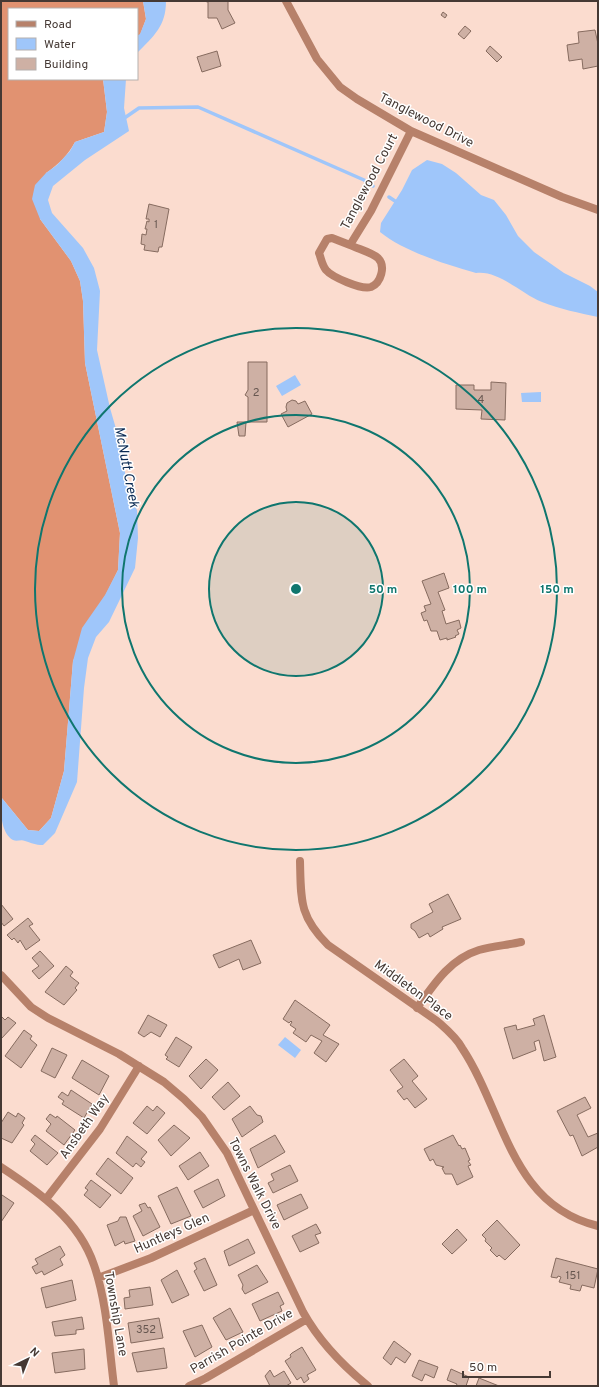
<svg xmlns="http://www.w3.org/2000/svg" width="599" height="1387" font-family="Overpass,sans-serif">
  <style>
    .forest { fill: #e19271 }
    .water { fill: #9fc6fa }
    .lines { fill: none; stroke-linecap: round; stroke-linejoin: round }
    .stream { stroke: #9fc6fa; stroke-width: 3.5 }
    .building { fill: #ceb0a4; stroke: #866b5f }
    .street { stroke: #b7816a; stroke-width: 8 }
    .ring { fill: none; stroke: #0f766e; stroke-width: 2 }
    .labels { text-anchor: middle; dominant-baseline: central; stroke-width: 3; stroke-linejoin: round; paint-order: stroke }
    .number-label { font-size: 11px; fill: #675750 }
    .street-label { font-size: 13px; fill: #453934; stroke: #fff }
    .water-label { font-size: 14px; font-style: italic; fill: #0c2c55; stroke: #fff }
    .centre { fill: #0f766e; stroke: #fff; stroke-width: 2 }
    .ring-label { font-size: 12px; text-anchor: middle; font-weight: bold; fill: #0f766e; stroke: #fff; stroke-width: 3; stroke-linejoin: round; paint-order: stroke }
  </style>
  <rect width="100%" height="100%" fill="#fbdccf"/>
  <path class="forest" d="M1,1h142l3,18 -6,16 -3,1v-27h-128v70h94l4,33 -3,20 -29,10c-7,13 -17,23 -29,31l-6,46 31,42 9,20 3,20 2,62 35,170 -2,37 -45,91 -9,110 -13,47 -12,13 -11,-1 -27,-33z"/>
  <path class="water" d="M143,1h23c0,25 -12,35 -29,52v-17l3,-2 6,-15z
    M103,79h23l-2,29 5,23 -44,29 -32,26 -5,14 4,13 31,35 11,20 6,23 -3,59 13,58 11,38 8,52 8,12 1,28 -3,30 -26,54 -13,15 -8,21 -4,30 -7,94 -22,51 -12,12c-8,0 -11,-2 -18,-4 -4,-2 -8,1 -12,-1 -13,-8 -12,-29 -12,-43l27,33 11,1 12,-13 13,-47 9,-110 9,-33 23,-33 13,-25 2,-37 -35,-170 -2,-62 -3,-20 -9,-20 -31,-42 -8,-20 3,-14 11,-12 11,-8 13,-14 5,-9 29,-10 3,-20z
    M427,160l15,4 14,9 25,22 13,5 12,15 12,21 16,16 30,21 26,13 8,6v25c-19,-4 -38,-8 -56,-15 -21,-8 -43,-32 -66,-29 -31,-9 -71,-21 -96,-41l1,-9 21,-33 10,-20z
    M295,375l6,10 -19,11 -6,-10z
    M541,392v10h-19l-1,-9z
    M285,1037l16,13 -6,8 -17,-13z"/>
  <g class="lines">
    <path class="stream" d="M123,119l16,-11 59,-1 166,73 9,6
      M389,197l6,4"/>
  </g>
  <path class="building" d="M203,1h27h-2v9l7,13 -13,6 -5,-11h-9v-16z
    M443,12l4,3 -2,3 -4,-3z
    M465,26l6,5 -7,8 -6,-5z
    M595,30l3,14v22l-15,3 -1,-10 -13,2 -2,-16 12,-2 -1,-11z
    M490,46l12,11 -5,5 -11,-11z
    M217,51l4,15 -19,6 -5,-15z
    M149,204l20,5 -7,38h-3l-1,5 -14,-2 1,-5 -4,-1 1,-10 4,1 1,-6h-2l2,-8 2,1v-3h-3z
    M248,362h19v60h-19v-25l-3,-2 3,-5z
    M491,382l15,1 -1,37 -24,-1 1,-9 -26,-1v-24h18v5h17z
    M292,400l4,1 2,3 7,-3 7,13 -24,13 -7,-13 6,-3 -1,-4 1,-4z
    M237,422h9l-1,14h-6z
    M444,573l5,15 -11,4 7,18 -3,1 4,13 13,-4 2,8 -4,2 2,4 -4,2 1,1 -9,3v-2l-7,2 -3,-9h-6l-4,-11 -3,1 -3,-8 5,-2 -2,-5 7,-2 -9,-23z
    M448,894l13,25 -19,8 1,2 -13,8 -2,-4 -9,5 -4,-7 -4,-3v-4l22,-12 -4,-8z
    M1,904l12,15 -9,7 -3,-4z
    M28,918l5,6 -4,2 11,14 -14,10 -6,-10 -2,3 -4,-5 -2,2 -5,-5z
    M251,940l10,23 -18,7 -4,-11 -20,9 -6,-13z
    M40,951l14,15 -15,13 -7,-8 7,-5 -7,-8z
    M66,966l7,6 -3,4 9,7 -4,5 2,2 -13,15 -19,-13z
    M295,1000l35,25 -7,10 16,9 -13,18 -12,-9 8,-12 -11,-6 -5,7 -13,-9 3,-4 -6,-4 2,-3 -1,-1 -2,2 -6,-4z
    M148,1015l19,10 -7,12 -9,-5 -7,5 -6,-4z
    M544,1015l12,42 -12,4 -5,-21 -5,2 2,8 -23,9 -9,-31 12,-3 1,5 18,-5 -2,-6z
    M1,1016l4,4 3,-3 8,6 -15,16z
    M24,1030l8,6 -2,3 7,6 -16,23 -16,-12z
    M176,1037l16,10 -13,20 -13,-8 2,-2 -3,-2z
    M52,1048l15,7 -12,23 -14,-7z
    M206,1059l12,11 -17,19 -12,-13z
    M404,1059l14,17 -6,5 15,18 -12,9 -8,-10 -3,2 -7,-9 6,-4 -13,-17z
    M82,1060l27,16 -10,19 -27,-17z
    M228,1082l12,14 -16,14 -12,-13z
    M71,1090l21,14 -8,14 -22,-14 2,-3 -6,-4 4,-5 6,4z
    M585,1097l6,11 -14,7 11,22 10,-4v14l-16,9 -9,-21 -3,1 -13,-25z
    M147,1106l6,5 4,-5 8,7 -18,21 -14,-11z
    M250,1106l7,9 4,1 2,6 -21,15 -10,-18z
    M8,1112l8,5 2,-4 7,5 -3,5 2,2 -12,18 -11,-5v-15z
    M50,1114l6,4 1,-2 18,14 -11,15 -18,-14 5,-7 -5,-5z
    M174,1125l16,13 -19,18 -13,-16z
    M35,1135l23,18 -11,12 -17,-14 5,-7 -4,-4z
    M275,1135l10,17 -27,16 -8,-19z
    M453,1135l6,11 1,-1 2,4 3,-1 5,12 -2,1 3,4 -3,1 5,11 -16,8 -5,-11h-7l-3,-6 2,-1 -8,-2 -3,-6 -3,2 -6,-12z
    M127,1136l20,16 -6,7 4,3 -4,5 -5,-4 -3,4 -17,-14z
    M200,1152l9,14 -21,14 -9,-14z
    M108,1158l25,20 -12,16 -25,-20z
    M290,1165l8,16 -25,12 -5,-10 6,-3 -3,-6z
    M218,1179l7,17 -22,12 -9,-17z
    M91,1180l20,15 -11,13 -16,-13 4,-5 -3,-2z
    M177,1187l14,29 -20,8 -13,-28z
    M301,1194l7,14 -24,12 -7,-15z
    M2,1195l12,8 -13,19v-26z
    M145,1203l3,5 2,-1 10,20 -17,9 -10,-20 9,-5 -3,-6z
    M120,1217h6l9,24 -10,3 -1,-3 -9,5 -8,-21 11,-4z
    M497,1220l23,25 -15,15 -6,-5 -2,2 -7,-7 2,-2 -7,-7 1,-2 -4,-4z
    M316,1224l5,9 -6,2 4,8 -19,9 -8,-16z
    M457,1229l10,11 -15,14 -10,-10z
    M248,1239l7,14 -26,13 -5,-15z
    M60,1246l5,9 -5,4 3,6 -19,10 -2,-4 -6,3 -4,-7 6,-3 -3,-5z
    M205,1258l12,27 -13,6 -10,-20 3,-2 -3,-6z
    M556,1258l42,11 -4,19 -12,-3 -2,6 -10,-2 1,-4 -12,-3 2,-5 -3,-1 -1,2 -6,-1z
    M257,1265l11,17 -23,12 -3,-5 1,-4 -5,-10z
    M177,1270l12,25 -17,8 -11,-23z
    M72,1280l4,20 -30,8 -5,-20z
    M150,1287l3,18 -28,4 -1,-11 6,-1 -1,-7z
    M278,1292l6,12 -4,2 2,5 -22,10 -8,-17z
    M230,1308l13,24 -17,8 -13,-22z
    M82,1317l2,12 -8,1v4l-21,2 -3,-14z
    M159,1318l4,20 -32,5 -3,-20z
    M202,1325l10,22 -17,10 -12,-26z
    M394,1341l17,13 -6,9 -9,-6 -5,8 -8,-7z
    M302,1347l14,23 -9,5 2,4 -5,4 -3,-6 -4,3 -12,-19 6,-4 -1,-2 2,-2z
    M164,1348l3,20 -30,4 -5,-19z
    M84,1349l1,20 -30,4 -3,-20z
    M419,1360l19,7 -4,11 -9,-4 -3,7 -10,-5z
    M451,1369l18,8 -3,9h-10l1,-2 -10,-4z
    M270,1370l4,7 10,-6 7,12 -5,3h-16l-5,-10z
    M479,1378l20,8h-23z"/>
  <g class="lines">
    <path class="street" d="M286,1l31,58 23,28 17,12 54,32 151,66 36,13
      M350,245c8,4 21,7 28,13 8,8 3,25 -7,29 -10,3 -39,-10 -45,-17 -4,-5 -5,-12 -7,-17l8,-14 5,-1 18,7 21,-34 40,-80
      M300,861c1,39 -1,55 28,84l109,76c9,8 19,16 25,27 43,65 48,157 136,178
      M1,975l30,32 17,11 71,36 45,28 20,17 18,18 25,36 76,159c16,29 39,53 65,74
      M417,1008c17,-24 33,-49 62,-58 14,-4 29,-5 42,-8
      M1,1167c38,25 78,53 93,98 13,37 15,82 20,121
      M46,1199l54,-70 39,-63
      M98,1278l53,-20 103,-48
      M189,1386l17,-8 101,-59"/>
  </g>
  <circle cx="296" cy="589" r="87" fill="#0f766e" fill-opacity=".12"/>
  <g class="ring">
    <circle cx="296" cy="589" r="87"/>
    <circle cx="296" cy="589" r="174"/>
    <circle cx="296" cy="589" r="261"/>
  </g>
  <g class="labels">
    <g class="number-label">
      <text x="156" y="225">1</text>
      <text x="256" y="393">2</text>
      <text x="481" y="400">4</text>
      <text x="573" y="1276">151</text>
      <text x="146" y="1330">352</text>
    </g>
    <g class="street-label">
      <text transform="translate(426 121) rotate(27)">Tanglewood Drive</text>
      <text transform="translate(370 182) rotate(-62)">Tanglewood Court</text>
      <text transform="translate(413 991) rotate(36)">Middleton Place</text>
      <text transform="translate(85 1127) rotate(-55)">Ansbeth Way</text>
      <text transform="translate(254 1184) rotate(63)">Towns Walk Drive</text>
      <text transform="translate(172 1234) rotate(-24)">Huntleys Glen</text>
      <text transform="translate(115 1314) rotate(80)">Township Lane</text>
      <text transform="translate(242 1342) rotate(-30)">Parrish Pointe Drive</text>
    </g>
    <g class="water-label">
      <text transform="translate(126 467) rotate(79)">McNutt Creek</text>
    </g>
  </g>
  <circle cx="296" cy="589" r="6" class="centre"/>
  <g class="ring-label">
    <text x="383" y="593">50 m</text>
    <text x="470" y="593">100 m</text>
    <text x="557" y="593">150 m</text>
  </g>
  <rect width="599" height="1387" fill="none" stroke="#453934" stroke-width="4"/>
  <rect x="8" y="8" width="130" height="72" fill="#ffffff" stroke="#b5b0ae"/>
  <rect x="16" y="21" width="20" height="6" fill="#b7816a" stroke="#b5b0ae"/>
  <text x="44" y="28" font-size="12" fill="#453934">Road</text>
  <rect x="16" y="38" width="20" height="12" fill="#9fc6fa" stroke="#b5b0ae"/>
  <text x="44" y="48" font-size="12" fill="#453934">Water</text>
  <rect x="16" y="58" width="20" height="12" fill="#ceb0a4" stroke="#b5b0ae"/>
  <text x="44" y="68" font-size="12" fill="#453934">Building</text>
  <g transform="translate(28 1359) rotate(43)" stroke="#ffffff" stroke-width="3" paint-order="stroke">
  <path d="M0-3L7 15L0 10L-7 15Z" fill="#453934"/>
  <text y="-6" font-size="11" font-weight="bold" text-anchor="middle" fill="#453934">N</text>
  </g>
  <path d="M463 1371v6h87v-6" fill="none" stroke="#453934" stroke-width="2"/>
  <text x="469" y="1371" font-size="12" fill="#453934" stroke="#ffffff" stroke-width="3" paint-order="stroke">50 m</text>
</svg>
